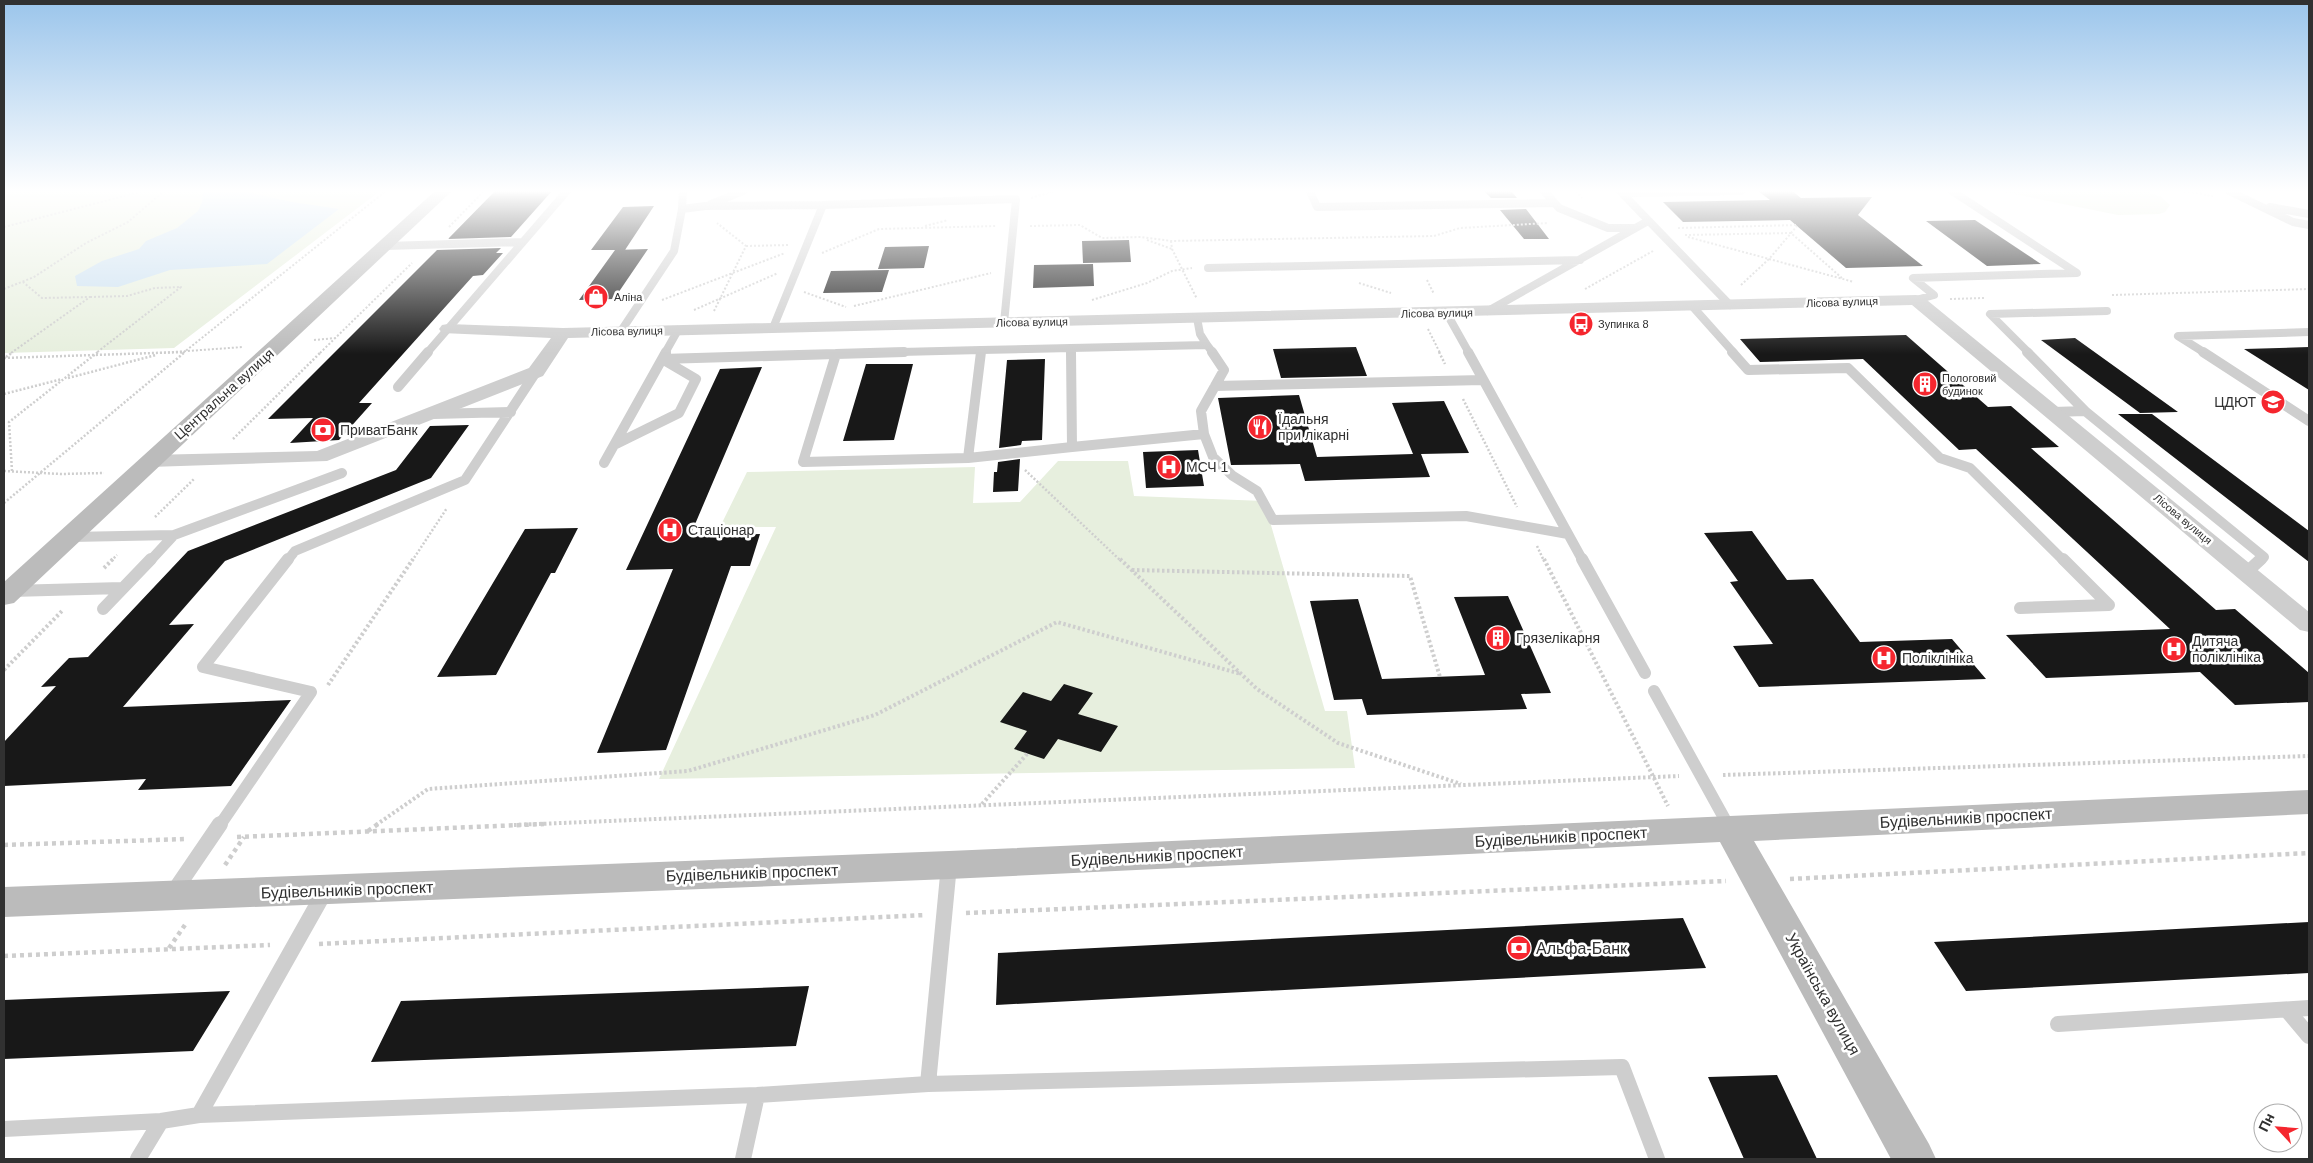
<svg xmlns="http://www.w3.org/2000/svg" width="2313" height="1163" font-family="Helvetica,sans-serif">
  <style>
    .green { fill: #e7efde }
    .water { fill: #c9dff0 }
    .building { fill: #181818 }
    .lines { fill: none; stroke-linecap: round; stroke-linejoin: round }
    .path-far3 { stroke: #cecece; stroke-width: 2; stroke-dasharray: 2 2; stroke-linecap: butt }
    .path-far2 { stroke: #cecece; stroke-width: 2.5; stroke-dasharray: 2 2; stroke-linecap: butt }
    .path-far1 { stroke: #cecece; stroke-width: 4; stroke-dasharray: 2.5 2.5; stroke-linecap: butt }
    .path { stroke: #cecece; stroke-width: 4.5; stroke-dasharray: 4 4; stroke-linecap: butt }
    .lane-far3 { stroke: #cecece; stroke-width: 8 }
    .lane-far2 { stroke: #cecece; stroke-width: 10 }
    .lane-far1 { stroke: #cecece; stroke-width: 12 }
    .lane { stroke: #cecece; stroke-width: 16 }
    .street { fill: #cecece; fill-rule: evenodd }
    .secondary { fill: #bbb; fill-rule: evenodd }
    .labels { text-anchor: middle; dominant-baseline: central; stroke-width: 5; stroke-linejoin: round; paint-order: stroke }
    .far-poi-label { font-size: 11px; fill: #313131; stroke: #fff; text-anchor: start }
    .far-street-label { font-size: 11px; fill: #313131; stroke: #fff }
    .street-label { font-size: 14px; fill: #313131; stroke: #fff }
    .poi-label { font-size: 14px; fill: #313131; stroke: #fff; text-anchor: start }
    .near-street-label { font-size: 16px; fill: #313131; stroke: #fff }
    .near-poi-label { font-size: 16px; fill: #313131; stroke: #fff; text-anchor: start }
  </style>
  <rect width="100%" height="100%" fill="#fff"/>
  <path class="green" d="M4,191h376l-206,157 -170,5z
    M1999,191h148l14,6 9,8 -5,7 -6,2 -41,1z
    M1058,461h70l6,35 130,5 61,210h22l8,57 -696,11 117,-252h-56l27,-55 228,-5 -2,36 47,-1z"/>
  <path class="water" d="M212,191h30l50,11 47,7 -72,55 -97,6 -52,17 -41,-1 -2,-10 27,-15 37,-12 7,-8 31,-13 21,-17 4,-9 1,-10z"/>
  <path class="building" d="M495,191h57l-41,46 -63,2z
    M1484,191h27l6,7h-26z
    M1758,191h34l9,7 71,-1 -14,18 65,51 -77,2 -56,-48 -107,2 -20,-20 107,-2z
    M654,206l-29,44h-34l32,-43z
    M1526,209l23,30h-25l-24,-29z
    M1975,220l66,44 -54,2 -61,-45z
    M1129,240l2,22 -48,1 -1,-22z
    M929,246l-5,22 -46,1 7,-22z
    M501,248l-5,5h7l-20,22 -10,1 -114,127h13l-33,37 -49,3 23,-25 -45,1 169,-169z
    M648,249l-34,50 -35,1 36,-50z
    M1093,264l1,22 -61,2 1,-23z
    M889,270l-7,22 -59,1 8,-22z
    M1906,335l82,72 23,-1 48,41 -28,1 185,162 19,-1 74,64v29l-74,3 -35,-33 -154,6 -40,-43 164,-6 -194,-180 -17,1 -96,-91 -103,3 -20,-23z
    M2075,338l103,74 -38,1 -99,-73z
    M1356,347l11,29 -86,2 -8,-29z
    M2309,347v43l-65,-41z
    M1045,359l-3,81 -20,1 -1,4 -22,3 8,-88z
    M866,364h47l-19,76 -51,1z
    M762,367l-72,169 70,-2 -10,32h-19l-65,184 -69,3 76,-184 -47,1 94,-201z
    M1299,395l18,62 96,-3 -21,-51 52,-2 25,52 -48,1 9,23 -125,4 -5,-17 -69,1 -13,-67z
    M2118,414h34l157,117v31z
    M469,425l-38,53 -206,83 -56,64 25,-1 -71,83 168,-7 -60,86 -93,4 8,-11 -142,7v-44l52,-56 -15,1 28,-29 19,-1 100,-106 208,-81 34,-44z
    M1198,450l6,36 -58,2 -3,-36z
    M1020,459l-2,32 -25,1 1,-20h3l1,-10z
    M578,528l-23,45h-4l-55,102 -59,2 88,-148z
    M1752,531l35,49 26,-1 47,63 92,-3 34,40 -227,8 -26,-41 40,-2 -43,-62 8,-1 -34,-48z
    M1508,596l43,97 -30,1 6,15 -160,6 -5,-16 -28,1 -24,-99 48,-2 24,80 103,-4 -31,-78z
    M1064,684l29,9 -15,21 40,12 -17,26 -43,-13 -14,20 -30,-10 13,-18 -27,-9 23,-30 28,9z
    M1683,918l23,50 -710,37 2,-52z
    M2309,922v51l-343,18 -32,-49z
    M809,986l-13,60 -425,16 30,-61z
    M230,991l-37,60 -189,8v-59z
    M1777,1075l40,84h-73l-36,-82z"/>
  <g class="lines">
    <path class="path-far3" d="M1576,191l6,7
      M2184,191l29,5
      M1031,198l24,-7
      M925,226l23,-6
      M1030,226l50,-1 22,13 39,-1 30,4 263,-5 26,-8 88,-5
      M4,227l140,-36
      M449,227l35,-36
      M1678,228l119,-3
      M1685,235l106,-2 52,46
      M1688,237l166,45
      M1147,240l25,9
      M1171,241l1,8 25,50
      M746,246l44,-1
      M822,253l57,-24 117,-3
      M1427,280l7,14
      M1359,283l32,10
      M1741,285l29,-27 27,-32
      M4,289l30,-12 52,-34 42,-21 36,-31
      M1585,289l68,-38
      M804,292l42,15
      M2112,295l197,-6
      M90,297l37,-1 28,-8 26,-1 -85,66
      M1950,299l34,-1
      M662,300l123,-47
      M1092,300l55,-17 25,-12 20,-3
      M854,306l137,-33
      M694,310l84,-37
      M714,311l32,-65 -29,-23
      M1428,329l12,24
      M314,340l22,-2
      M11,353l79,-56 -48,1 -19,-16
      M160,353l83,-6
      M183,353l203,-162
      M320,353l92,-90"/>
    <path class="path-far2" d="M1439,352l6,12
      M6,357l7,-5
      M4,358l180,-6
      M68,378l88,-23
      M4,394l58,-15
      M1463,399l54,108
      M233,439l88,-87
      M1025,470l96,91
      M4,471l57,3 43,-1
      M12,471l-3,-49 89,-70
      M4,503l181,-151
      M155,517l39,-38
      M1537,546l7,15
      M111,561l6,-6
      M412,561l35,-53"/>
    <path class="path-far1" d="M1120,559l137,130 81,54 123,41
      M1544,559l124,247
      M104,568l9,-9
      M1132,570l278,6 30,101
      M4,670l59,-60
      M328,685l85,-126
      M1723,775l586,-19
      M982,804l46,-51
      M376,825l52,-36 260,-18 187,-56 182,-93 184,52
      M514,825l1165,-49"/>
    <path class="path" d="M368,831l10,-7
      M237,837l307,-13
      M4,845l182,-6
      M225,865l19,-28
      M1790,879l519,-26
      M966,913l760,-32
      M319,944l606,-29
      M169,948l18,-26
      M4,956l266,-11"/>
    <path class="lane-far3" d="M1310,191l7,16 236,-4
      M1544,191l15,17 49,20h27
      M1620,191l110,114
      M2229,191l64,31 16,3
      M1622,193l119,-2
      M711,204l32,-13
      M2270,207l39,7
      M682,209l1,-18
      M386,246l136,-4
      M1208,268l372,-8
      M1916,300l18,-5 -21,-17 164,-5 -125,-82
      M1693,307l41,46
      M1488,311l160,-90
      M1446,312l23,41
      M773,328l50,-123 193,-6 -12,124
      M621,331l53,-80 8,-42 23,-3 118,-1
      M1207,345l6,8
      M1071,348l136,-3 -7,-11 -3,-16
      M981,350l90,-2v5
      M427,353l140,-162
      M665,353l13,-23
      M860,353l121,-3v3
      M2029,353l-39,-39 117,-3
      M2205,353l-27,-17 131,-4"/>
    <path class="lane-far2" d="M1468,352l115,209
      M1732,352l16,18 100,-2 92,90 30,10 94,93
      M2027,352l58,59 179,146 -4,4
      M2203,352l106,69
      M836,354l-33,108 165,-4 13,-106
      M836,354l68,-2
      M1215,386l268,-6
      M398,387l30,-35
      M2053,412l32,-1
      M434,414l77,-2
      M1204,434l9,23 20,19 24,15 16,29 193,-4 102,18
      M614,445l65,-32 17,-34 -34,-20 174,-5
      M1072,447l132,-13 -3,-23 23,-41 -12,-18
      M968,458l104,-11 -1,-95
      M604,463l62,-111
      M71,537l103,-2
      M150,561l24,-26 168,-62
      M287,561l8,-10 170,-71 71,-108"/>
    <path class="lane-far1" d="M1582,559l63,114
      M2247,572l14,-13
      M11,591l111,-3
      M2020,608l89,-3 -46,-46
      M103,609l48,-50
      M1654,691l74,134
      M220,825l91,-133 -108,-25 85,-108"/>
    <path class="lane" d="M1727,824l3,5
      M173,893l47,-69
      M2287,1010l22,26
      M2058,1024l251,-16
      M928,1084l21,-219
      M199,1115l125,-222
      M4,1129l157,-8 38,-6 558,-20 171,-11 694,-17 35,92
      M138,1159l23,-38
      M743,1159l14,-64"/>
    <path class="street" d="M1916,295l6,1 387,316v20l-9,-2 -388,-325 -1344,33 -25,38 -216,85 -177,6 -7,-2 -3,-4 3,-4 7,-2 167,-4 212,-83 22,-30 -109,-5 -3,-4 3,-4 6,-1 115,4z"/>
    <path class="secondary" d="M435,191h17l-438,412 -10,2v-23z
      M2309,790v24l-555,27 175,303 7,15h-45l-171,-317 -771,37 -945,38v-30l945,-36z"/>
  </g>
  <linearGradient id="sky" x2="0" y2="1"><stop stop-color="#9bc5eb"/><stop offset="0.54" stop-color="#fff"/><stop offset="1" stop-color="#fff" stop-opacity="0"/></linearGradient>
  <rect width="2313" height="354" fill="url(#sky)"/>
  <defs>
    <symbol id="shop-disc" viewBox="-11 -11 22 22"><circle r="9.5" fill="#f5262e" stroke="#fff"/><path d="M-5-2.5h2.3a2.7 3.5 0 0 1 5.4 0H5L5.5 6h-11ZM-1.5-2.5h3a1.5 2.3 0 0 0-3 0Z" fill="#fff"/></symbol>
    <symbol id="bus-disc" viewBox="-11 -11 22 22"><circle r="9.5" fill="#f5262e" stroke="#fff"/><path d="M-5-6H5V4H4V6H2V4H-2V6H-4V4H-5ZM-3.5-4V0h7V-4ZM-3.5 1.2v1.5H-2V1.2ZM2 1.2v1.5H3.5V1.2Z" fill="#fff"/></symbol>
    <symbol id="building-disc" viewBox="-11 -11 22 22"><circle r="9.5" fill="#f5262e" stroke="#fff"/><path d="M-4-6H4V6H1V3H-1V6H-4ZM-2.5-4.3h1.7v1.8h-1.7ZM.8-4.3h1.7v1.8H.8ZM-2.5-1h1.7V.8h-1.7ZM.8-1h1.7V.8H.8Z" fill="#fff"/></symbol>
    <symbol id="school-disc" viewBox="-11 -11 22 22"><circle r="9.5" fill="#f5262e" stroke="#fff"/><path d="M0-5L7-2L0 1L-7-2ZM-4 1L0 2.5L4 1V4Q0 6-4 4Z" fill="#fff"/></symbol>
    <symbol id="restaurant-disc" viewBox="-11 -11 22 22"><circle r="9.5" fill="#f5262e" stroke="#fff"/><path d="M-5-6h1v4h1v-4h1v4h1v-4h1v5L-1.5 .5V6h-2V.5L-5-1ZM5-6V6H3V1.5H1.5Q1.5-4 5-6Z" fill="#fff"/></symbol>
    <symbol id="bank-disc" viewBox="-11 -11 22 22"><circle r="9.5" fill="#f5262e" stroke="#fff"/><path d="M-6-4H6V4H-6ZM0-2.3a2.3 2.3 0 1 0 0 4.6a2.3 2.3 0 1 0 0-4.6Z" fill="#fff"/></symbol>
    <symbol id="hospital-disc" viewBox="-11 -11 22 22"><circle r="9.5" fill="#f5262e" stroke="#fff"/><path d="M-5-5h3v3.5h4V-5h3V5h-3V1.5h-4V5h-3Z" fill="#fff"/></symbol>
  </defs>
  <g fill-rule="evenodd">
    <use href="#shop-disc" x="582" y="283" width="28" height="28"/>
    <use href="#bus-disc" x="1567" y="310" width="28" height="28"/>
    <use href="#building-disc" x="1911" y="370" width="28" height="28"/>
    <use href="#school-disc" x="2259" y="388" width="28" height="28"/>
    <use href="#restaurant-disc" x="1246" y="413" width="28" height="28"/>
    <use href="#bank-disc" x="309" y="416" width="28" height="28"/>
    <use href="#hospital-disc" x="1155" y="453" width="28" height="28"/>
    <use href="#hospital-disc" x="656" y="516" width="28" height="28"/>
    <use href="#building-disc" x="1484" y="624" width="28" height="28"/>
    <use href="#hospital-disc" x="2160" y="635" width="28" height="28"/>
    <use href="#hospital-disc" x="1870" y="644" width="28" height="28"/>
    <use href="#bank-disc" x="1505" y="934" width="28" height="28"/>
  </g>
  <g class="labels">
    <g class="far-poi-label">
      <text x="614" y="297">Аліна</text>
      <text x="1598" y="324">Зупинка 8</text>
      <text x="1942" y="378">Пологовий<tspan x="1942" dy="13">будинок</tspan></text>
    </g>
    <g class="far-street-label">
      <text transform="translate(1842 302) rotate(-2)">Лісова вулиця</text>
      <text transform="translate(1437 313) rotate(-1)">Лісова вулиця</text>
      <text transform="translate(1032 322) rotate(-1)">Лісова вулиця</text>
      <text transform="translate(627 331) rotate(-1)">Лісова вулиця</text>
      <text transform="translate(2183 519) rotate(40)">Лісова вулиця</text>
    </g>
    <g class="street-label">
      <text transform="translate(224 394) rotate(-42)">Центральна вулиця</text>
    </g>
    <g class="poi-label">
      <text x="2256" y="402" text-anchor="end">ЦДЮТ</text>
      <text x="1278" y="419">Їдальня<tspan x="1278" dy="16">при лікарні</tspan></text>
      <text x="340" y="430">ПриватБанк</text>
      <text x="1186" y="467">МСЧ 1</text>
      <text x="688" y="530">Стаціонар</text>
      <text x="1516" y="638">Грязелікарня</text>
      <text x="2192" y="641">Дитяча<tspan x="2192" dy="16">поліклініка</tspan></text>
      <text x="1902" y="658">Поліклініка</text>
    </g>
    <g class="near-street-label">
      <text transform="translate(1966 818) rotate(-3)">Будівельників проспект</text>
      <text transform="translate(1561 837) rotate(-3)">Будівельників проспект</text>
      <text transform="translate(1157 856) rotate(-3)">Будівельників проспект</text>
      <text transform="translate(752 873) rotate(-2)">Будівельників проспект</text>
      <text transform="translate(347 890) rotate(-2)">Будівельників проспект</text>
      <text transform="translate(1823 994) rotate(61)">Українська вулиця</text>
    </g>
    <g class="near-poi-label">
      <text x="1536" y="948">Альфа-Банк</text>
    </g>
  </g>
  <rect width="2313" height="1163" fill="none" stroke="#313131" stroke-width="10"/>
  <g transform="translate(2278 1128) rotate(296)"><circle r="24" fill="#ffffff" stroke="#adadad"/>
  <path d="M0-4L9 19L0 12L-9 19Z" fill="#f5262e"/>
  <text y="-8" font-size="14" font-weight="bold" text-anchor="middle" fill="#313131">Пн</text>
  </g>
</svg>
